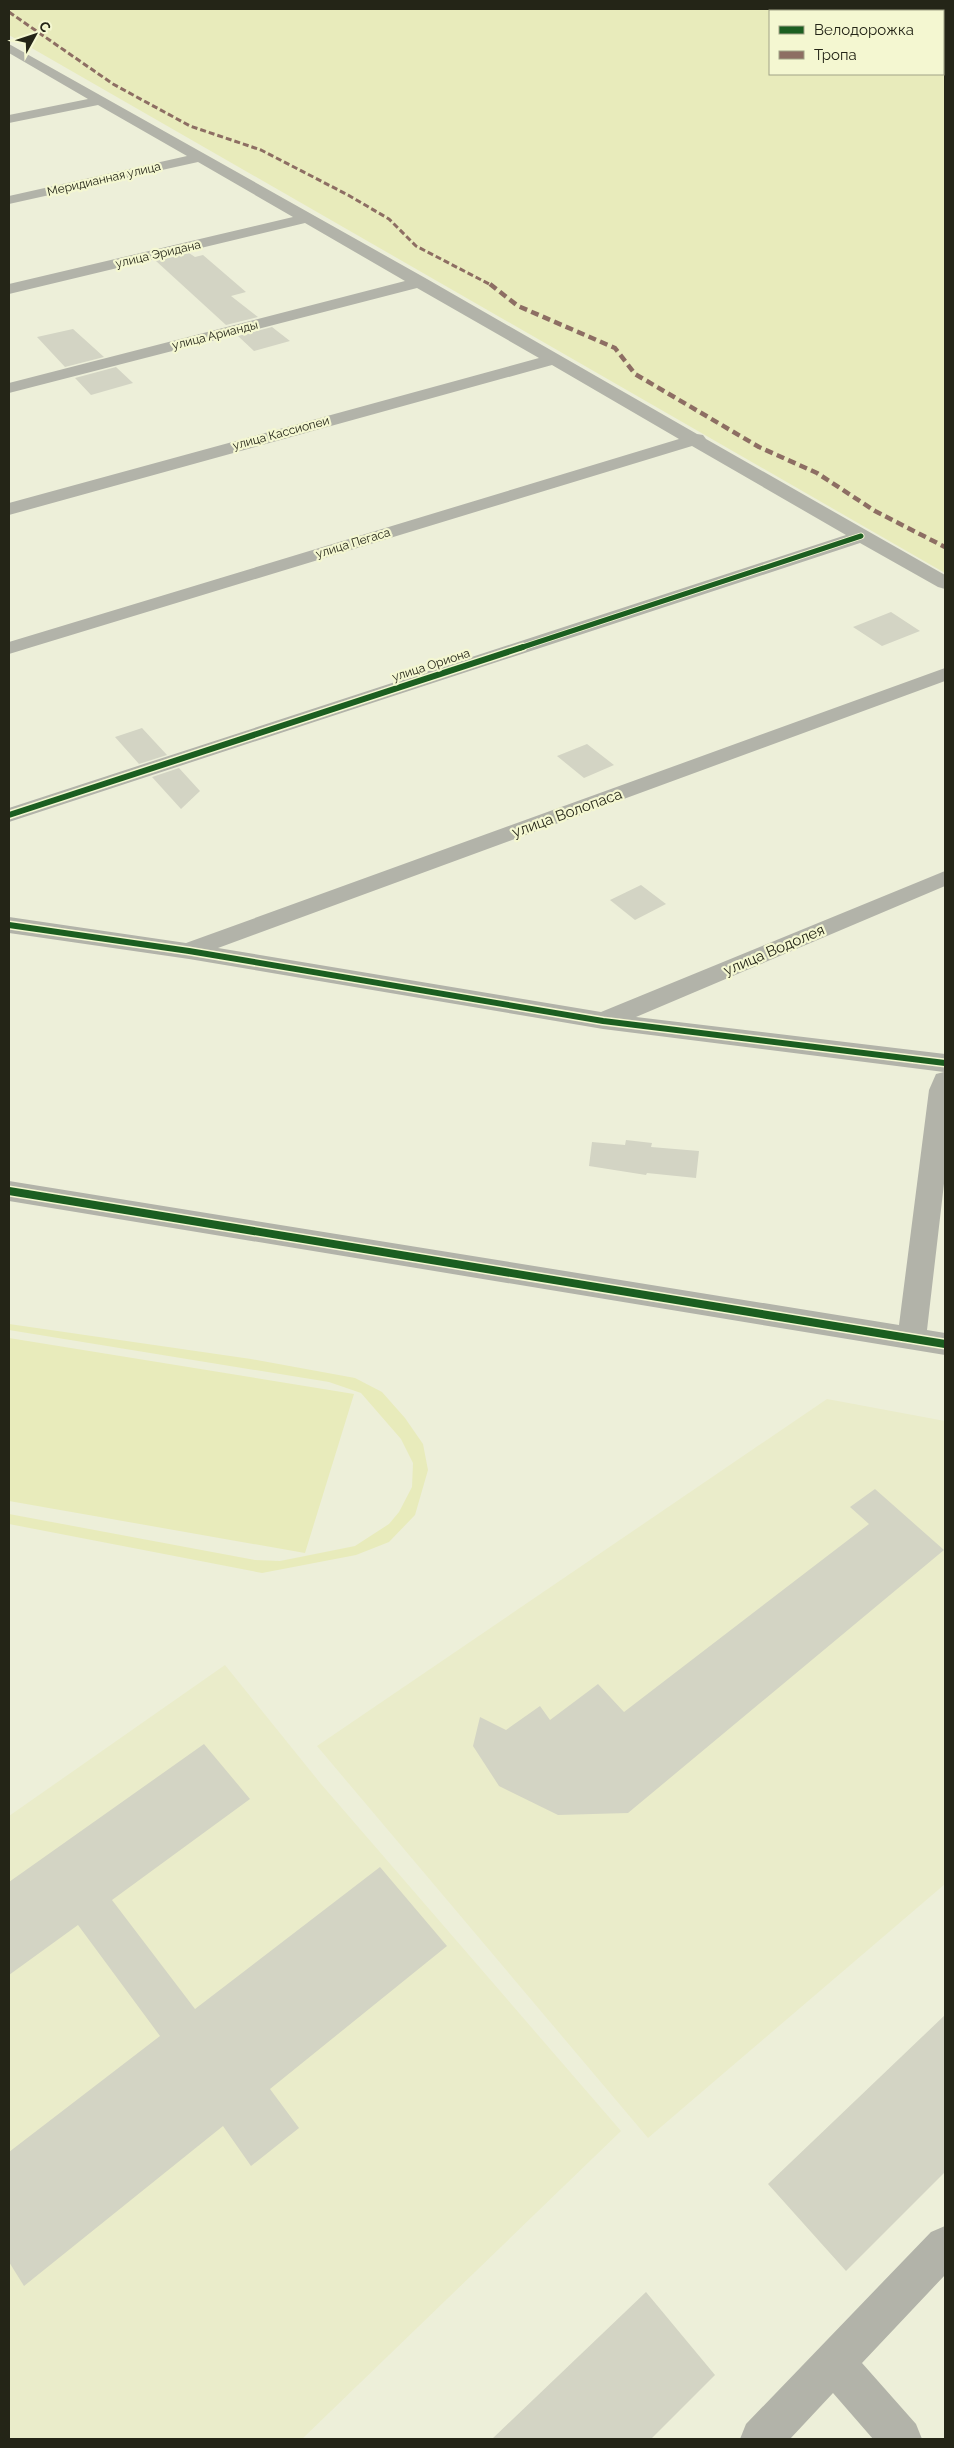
<svg xmlns="http://www.w3.org/2000/svg" width="954" height="2448" font-family="Raleway,sans-serif">
  <style>
    .built { fill: #eaecca }
    .green { fill: #e8ebbb; fill-rule: evenodd }
    .building { fill: #d3d4c4 }
    .lines { fill: none; stroke-linecap: round; stroke-linejoin: round }
    .minor { fill: #b2b3a9; fill-rule: evenodd }
    .quiet-far1 { stroke: #8d6e63; stroke-width: 3; stroke-dasharray: 6 3; stroke-linecap: butt }
    .quiet { stroke: #8d6e63; stroke-width: 4.5; stroke-dasharray: 8 4.5; stroke-linecap: butt }
    .cycleway-far2-casing { stroke: #f4f7d1; stroke-width: 7 }
    .cycleway-far1-casing { stroke: #f4f7d1; stroke-width: 9 }
    .cycleway-casing { stroke: #f4f7d1; stroke-width: 11 }
    .cycleway-far2 { stroke: #1b5e20; stroke-width: 5 }
    .cycleway-far1 { stroke: #1b5e20; stroke-width: 6 }
    .cycleway { stroke: #1b5e20; stroke-width: 8 }
    .labels { text-anchor: middle; dominant-baseline: central; stroke-width: 4.5; stroke-linejoin: round; paint-order: stroke }
    .far-street-label { font-size: 12px; fill: #242517; stroke: #f4f7d1 }
    .street-label { font-size: 15px; fill: #242517; stroke: #f4f7d1 }
  </style>
  <rect width="100%" height="100%" fill="#edefd9"/>
  <path class="built" d="M827,1399l118,22v463l-297,254 -331,-392z
    M225,1665l96,119 300,347 -319,308h-293v-623z"/>
  <path class="green" d="M9,9h936v564l-936,-538zM770,11h173v63h-173z
    M9,1324l242,35 104,19 27,14 23,26 18,26 5,26 -13,45 -26,27 -33,13 -94,18 -253,-49v-10l246,46 25,1 75,-15 34,-22 10,-12 13,-25 1,-24 -12,-24 -40,-46 -32,-11 -320,-52z
    M9,1338l345,56 -49,159 -296,-52z"/>
  <path class="building" d="M189,253l6,4 8,-2 43,37 -15,4 27,21 -32,8 -70,-64z
    M272,327l18,14 -36,10 -16,-15z
    M73,329l31,28 -39,10 -28,-30z
    M116,367l17,16 -42,12 -16,-17z
    M891,612l29,19 -38,15 -29,-19z
    M142,728l25,27 -28,9 -24,-27z
    M587,744l27,21 -30,13 -27,-22z
    M179,768l21,23 -19,18 -29,-32z
    M641,885l25,19 -31,16 -25,-20z
    M626,1140l26,3 -1,4 48,4 -3,27 -49,-5 -1,2 -57,-9 3,-24 33,3z
    M875,1489l69,61 -316,263 -70,2 -59,-29 -26,-40 7,-29 26,13 34,-24 10,14 48,-36 26,28 245,-188 -19,-17z
    M204,1744l46,55 -138,101 83,109 185,-142 67,79 -177,143 29,39 -48,38 -28,-40 -199,160 -15,-24v-110l151,-116 -82,-111 -69,50v-93z
    M945,2015v157l-99,99 -78,-87z
    M646,2292l69,83 -64,64h-159z"/>
  <g class="lines">
    <path class="minor" d="M9,44l418,235 270,155 6,1 3,4 239,136v14l-7,-2 -78,-44 -851,279v-14l837,-273 -154,-89 -683,208v-12l670,-203 -127,-74 -543,150v-12l530,-145 -122,-70 -408,105v-10l396,-102 -100,-58 -296,71v-10l284,-67 -95,-55 -189,42v-8l178,-40 -89,-51 -89,18v-8l79,-16 -79,-46z
      M945,668v13l-727,267 383,64 344,-141v15l-309,131 309,37v121l-18,155 18,3v22l-936,-154v-20l890,144 30,-235 7,-16 8,-2 -341,-43 -414,-70 -180,-26v-16l177,26z
      M945,2226v49l-83,88 54,61 6,15h-49l-40,-46 -43,46h-50l6,-15 185,-192z"/>
    <path class="quiet-far1" d="M9,12l104,72 77,42 71,24 87,45 41,24 27,27 75,39"/>
    <path class="quiet" d="M490,284l28,22 97,42 20,26 124,73 58,26 58,38 70,36"/>
    <defs>
      <path id="cycleway-far2" d="M520,648l341,-112"/>
      <path id="cycleway-far1" d="M9,815l514,-168
        M9,925l180,26 414,70 342,42"/>
      <path id="cycleway" d="M9,1191l936,153"/>
    </defs>
    <use href="#cycleway-far2" class="cycleway-far2-casing"/>
    <use href="#cycleway-far1" class="cycleway-far1-casing"/>
    <use href="#cycleway" class="cycleway-casing"/>
    <use href="#cycleway-far2" class="cycleway-far2"/>
    <use href="#cycleway-far1" class="cycleway-far1"/>
    <use href="#cycleway" class="cycleway"/>
  </g>
  <g class="labels">
    <g class="far-street-label">
      <text transform="translate(104 179) rotate(-13)">Меридианная улица</text>
      <text transform="translate(158 254) rotate(-13)">улица Эридана</text>
      <text transform="translate(215 335) rotate(-14)">улица Арианды</text>
      <text transform="translate(281 433) rotate(-15)">улица Кассиопеи</text>
      <text transform="translate(353 543) rotate(-17)">улица Пегаса</text>
      <text transform="translate(431 665) rotate(-18)">улица Ориона</text>
    </g>
    <g class="street-label">
      <text transform="translate(567 813) rotate(-20)">улица Волопаса</text>
      <text transform="translate(774 950) rotate(-23)">улица Водолея</text>
    </g>
  </g>
  <rect width="954" height="2448" fill="none" stroke="#242517" stroke-width="20"/>
  <rect x="769" y="10" width="175" height="65" fill="#f4f7d1" stroke="#a1a387"/>
  <rect x="779" y="26" width="25" height="8" fill="#1b5e20" stroke="#a1a387"/>
  <text x="814" y="35" font-size="15" fill="#242517">Велодорожка</text>
  <rect x="779" y="51" width="25" height="8" fill="#8d6e63" stroke="#a1a387"/>
  <text x="814" y="60" font-size="15" fill="#242517">Тропа</text>
  <g transform="translate(35 35) rotate(50)" stroke="#f4f7d1" stroke-width="4" paint-order="stroke">
  <path d="M0-4L9 19L0 12L-9 19Z" fill="#242517"/>
  <text y="-8" font-size="14" font-weight="bold" text-anchor="middle" fill="#242517">С</text>
  </g>
</svg>
